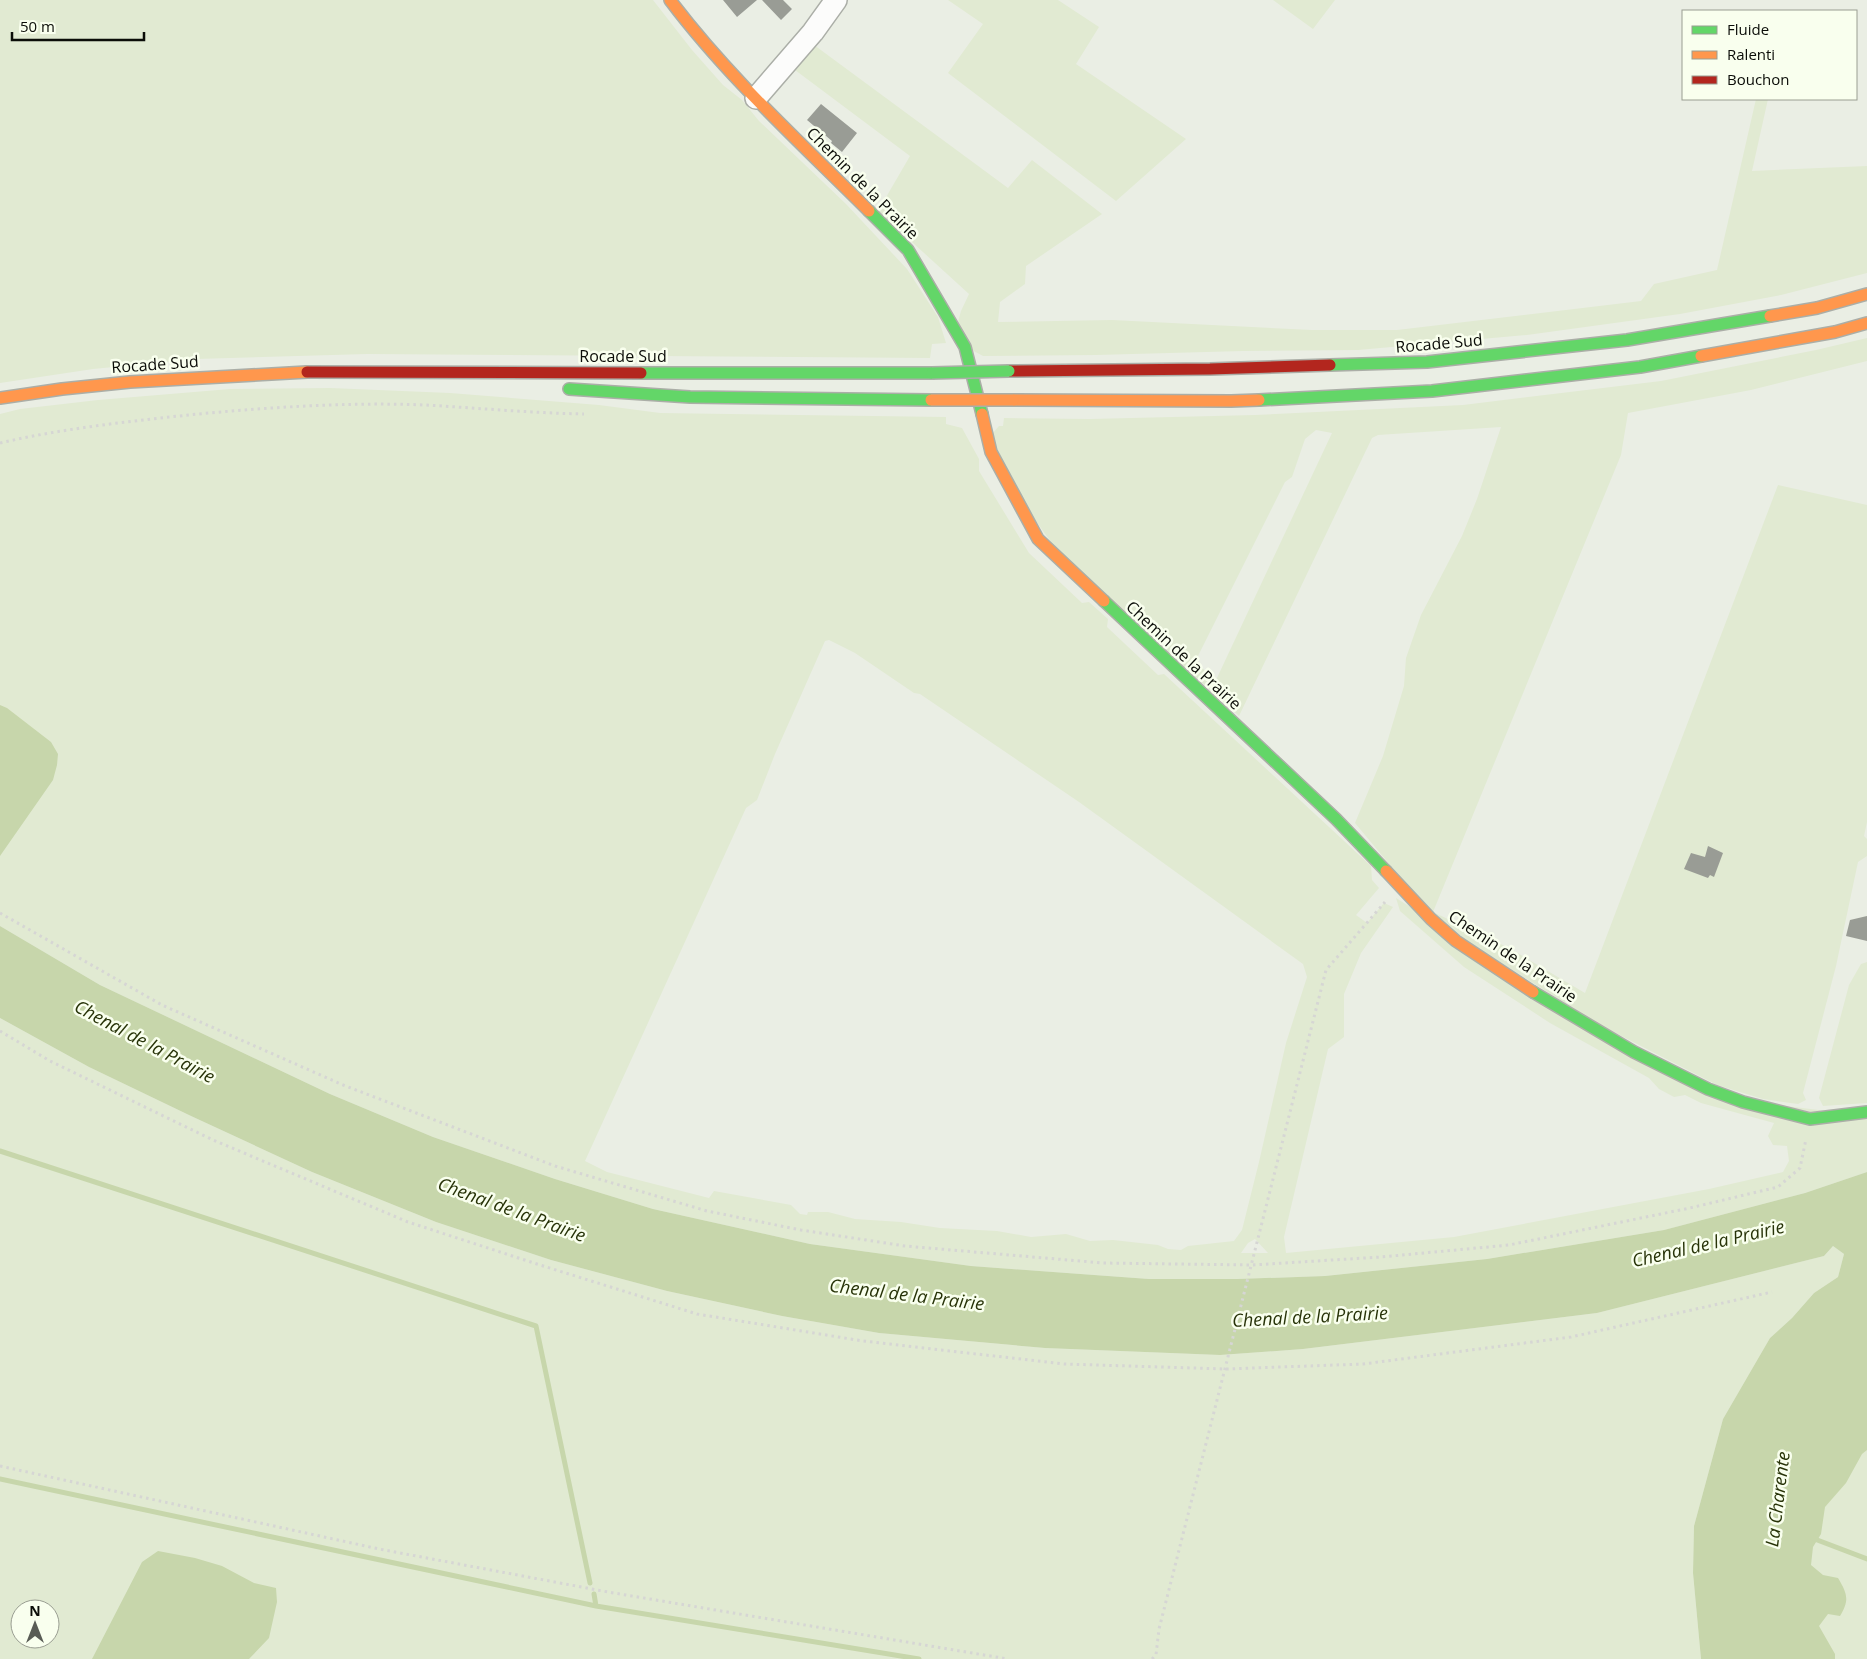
<svg xmlns="http://www.w3.org/2000/svg" width="1867" height="1659" font-family="'Open Sans',sans-serif">
  <style>
    .green { fill: #e1ead2; fill-rule: evenodd }
    .water { fill: #c7d6ab }
    .lines { fill: none; stroke-linecap: round; stroke-linejoin: round }
    .stream { stroke: #c7d6ab; stroke-width: 5 }
    .building { fill: #999c95 }
    .street-casing { stroke: #abaea7; stroke-width: 24 }
    .fast-casing { stroke: #abaea7; stroke-width: 14 }
    .slow-casing { stroke: #abaea7; stroke-width: 14 }
    .jam-casing { stroke: #abaea7; stroke-width: 14 }
    .path { stroke: #d6d6d4; stroke-width: 3; stroke-dasharray: 2.5 4; stroke-linecap: butt }
    .street { stroke: #fcfcfb; stroke-width: 21 }
    .fast { stroke: #63d668; stroke-width: 11 }
    .slow { stroke: #ff974d; stroke-width: 11 }
    .jam { stroke: #b3261e; stroke-width: 11 }
    .fast-bridge-casing { stroke: #abaea7; stroke-width: 14; stroke-linecap: butt }
    .slow-bridge-casing { stroke: #abaea7; stroke-width: 14; stroke-linecap: butt }
    .fast-bridge { stroke: #63d668; stroke-width: 11 }
    .slow-bridge { stroke: #ff974d; stroke-width: 11 }
    .labels { text-anchor: middle; dominant-baseline: central; stroke-width: 5; stroke-linejoin: round; paint-order: stroke }
    .street-label { font-size: 16px; fill: #0b0d08; stroke: #f9ffee }
    .water-label { font-size: 18px; font-style: italic; fill: #273308; stroke: #f9ffee }
  </style>
  <rect width="100%" height="100%" fill="#eaeee4"/>
  <path class="green" d="M0,0h653l39,50 31,35 19,15 17,21 87,83 61,65 31,48 8,26 -14,1 -2,14 -563,-4 -171,5 -103,10 -93,14z
    M948,0h110l41,27 -23,37 110,75 -70,62 -168,-128 35,-49z
    M1273,0h62l-22,29z
    M810,42l198,146 24,-28 70,54 -76,52 -1,18 -25,18 -2,20 114,-2 200,10h85l244,-29 13,-17 63,-14 39,-171h12l-16,72 115,-5v107l-86,22 -101,19 -153,21 -169,15 -115,1 -147,4 -113,1 -13,-7 -12,-27 3,-11 8,-17 -91,-83 32,-55 -119,-89z
    M1867,338v23l-116,29 -123,23 -7,42 -188,457 76,36 76,45 193,-508 89,20v317l-3,14 3,3v17l-9,6 -22,104 -33,127 3,7 -8,4 -35,-5 -46,-14 -119,-61 -139,-88 -49,-47 -55,-66 28,-67 21,-70 2,-28 15,-43 41,-79 15,-37 24,-72 -123,8 -6,3 -133,278 -176,-157 -37,-52 -31,-56 -3,-17 7,-8h4l1,-8 86,1 165,-4 208,-10 198,-24 155,-31zM1316,430l16,3 -116,247 -21,-18 90,-180 7,-5 13,-38z
    M330,388l120,5 149,12 61,8 286,4v7l16,4 17,31v12l50,82 53,50 7,-1 19,17 -1,8 51,48 6,-1 207,192 1,14 7,8 -23,27 11,8 17,-20 9,4 -32,46 -17,41v43l-16,12 -44,188 2,16 168,-16 255,-48 74,-17 6,-11 -2,-15 -14,-1 -5,-9 6,-13 -73,-20 -16,-8 -11,2 -15,-8 -10,-11 -99,-55 -86,-56 -64,-56 -4,-13 316,199 155,19v56l-62,21 -141,37 -177,29 -162,17 -88,3h-88l-178,-13 -161,-22 -157,-35 -98,-30 -122,-42 -103,-43 -230,-109 -100,-59v-512l20,-5 78,-9 132,-11zM829,640l26,13 59,40 6,1 159,108 224,162 4,13 -21,66 -27,119 -17,68 -8,11 -46,5 -7,4 -13,-1 -10,-4 -45,-5 -23,1 -24,-7 -35,3 -34,-6 -57,-3 -39,-6 -46,-3 -27,-7h-20l-1,3 -7,-1 -9,-9 -77,-14 -5,7 -102,-26 -22,-11 161,-353 11,-8 18,-46 50,-113zM1255,1239l13,14h-27l7,-10z
    M1867,962v141l-44,3 -4,-8 30,-113 12,-21z
    M0,1018l89,49 102,49 121,56 124,50 115,38 116,31 115,25 97,17 166,15 175,7 83,-6 294,-36 227,-57 9,-10 11,8 -6,23 -24,16 -22,25 -22,20 -47,81 -29,107 -1,47 8,86h-1701zM20,1609h30v30h-30z
    M1867,1431v228h-55l-18,-67 17,-82z"/>
  <path class="water" d="M0,705l7,3 44,34 7,12 -1,11 -4,15 -53,76z
    M0,926l100,59 230,109 103,43 122,42 98,30 157,35 161,22 178,13h88l88,-3 162,-17 177,-29 141,-37 62,-21v278l-5,4 -16,29 -21,24 -4,27 -8,13 -2,18 12,10 15,3c9,15 12,22 2,38l-12,-2 -9,12 16,28v5h-134l-8,-86 1,-47 29,-107 47,-81 22,-20 22,-25 24,-16 6,-23 -11,-8 -9,10 -227,57 -294,36 -83,6 -175,-7 -166,-15 -97,-17 -115,-25 -116,-31 -115,-38 -124,-50 -121,-56 -102,-49 -89,-49z
    M158,1551l37,7 27,8 32,17 22,5 1,14 -8,36 -20,21h-157l50,-97z"/>
  <g class="lines">
    <path class="stream" d="M0,1151l536,175 54,257
      M0,1479l596,127 323,53
      M1812,1538l55,21
      M594,1594l2,12"/>
  </g>
  <path class="building" d="M723,0h34l-20,17z
    M762,0h21l9,9 -11,11z
    M821,104l36,29 -15,19 -11,-9 1,-2 -25,-21z
    M1708,846l15,7 -9,24 -4,-2 -2,3 -24,-9 7,-16 14,4z
    M1867,916v25l-21,-5 4,-16z"/>
  <g class="lines">
    <defs>
      <path id="street" d="M756,98l57,-66 23,-32"/>
      <path id="fast" d="M869,211l39,39 57,97 17,67
        M1330,365l97,-3 200,-22 143,-24
        M641,373h291
        M569,389l121,8 241,3
        M1259,400l173,-9 208,-24 61,-11
        M1104,601l232,218 50,52
        M1533,992l101,60 74,37 35,13 67,17 57,-7"/>
      <path id="slow" d="M670,0c58,77 131,143 199,211
        M1770,316l47,-8 50,-14
        M1701,356l134,-24 32,-9
        M0,398l62,-9 68,-7 177,-10
        M1013,400l218,1 28,-1
        M982,414l9,38 47,87 66,62
        M1386,871l45,48 25,22 77,51"/>
      <path id="jam" d="M1009,371l201,-2 120,-4
        M307,372l334,1"/>
    </defs>
    <use href="#street" class="street-casing"/>
    <use href="#fast" class="fast-casing"/>
    <use href="#slow" class="slow-casing"/>
    <use href="#jam" class="jam-casing"/>
    <path class="path" d="M0,443c65,-15 132,-22 198,-29 76,-7 151,-12 227,-9 53,3 106,8 159,9
      M0,913l162,92 181,80 212,81 152,45 94,19 104,16 198,17 149,2 129,-8 128,-12 181,-37 88,-21 22,-19 6,-29
      M0,1031l50,30 163,79 195,82 132,43 157,49 166,27 201,23 162,5 137,-5 208,-27 201,-45
      M0,1466l379,83 229,43 400,67
      M1152,1659l4,-4 3,-26 167,-659 59,-68"/>
    <use href="#street" class="street"/>
    <use href="#fast" class="fast"/>
    <use href="#slow" class="slow"/>
    <use href="#jam" class="jam"/>
    <defs>
      <path id="fast-bridge" d="M932,373l77,-2"/>
      <path id="slow-bridge" d="M931,400h82"/>
    </defs>
    <use href="#fast-bridge" class="fast-bridge-casing"/>
    <use href="#slow-bridge" class="slow-bridge-casing"/>
    <use href="#fast-bridge" class="fast-bridge"/>
    <use href="#slow-bridge" class="slow-bridge"/>
  </g>
  <g class="labels">
    <g class="street-label">
      <text transform="translate(863 183) rotate(45)">Chemin de la Prairie</text>
      <text transform="translate(1439 343) rotate(-5)">Rocade Sud</text>
      <text x="623" y="356">Rocade Sud</text>
      <text transform="translate(155 364) rotate(-4)">Rocade Sud</text>
      <text transform="translate(1184 655) rotate(43)">Chemin de la Prairie</text>
      <text transform="translate(1513 956) rotate(34)">Chemin de la Prairie</text>
    </g>
    <g class="water-label">
      <text transform="translate(145 1041) rotate(28)">Chenal de la Prairie</text>
      <text transform="translate(512 1209) rotate(20)">Chenal de la Prairie</text>
      <text transform="translate(1708 1243) rotate(-13)">Chenal de la Prairie</text>
      <text transform="translate(907 1294) rotate(7)">Chenal de la Prairie</text>
      <text transform="translate(1310 1316) rotate(-3)">Chenal de la Prairie</text>
      <text transform="translate(1777 1499) rotate(-83)">La Charente</text>
    </g>
  </g>
  <rect x="1682" y="10" width="175" height="90" fill="#f9ffee" stroke="#9a9e92"/>
  <rect x="1692" y="26" width="25" height="8" fill="#63d668" stroke="#9a9e92"/>
  <text x="1727" y="35" font-size="15" fill="#0b0d08">Fluide</text>
  <rect x="1692" y="51" width="25" height="8" fill="#ff974d" stroke="#9a9e92"/>
  <text x="1727" y="60" font-size="15" fill="#0b0d08">Ralenti</text>
  <rect x="1692" y="76" width="25" height="8" fill="#b3261e" stroke="#9a9e92"/>
  <text x="1727" y="85" font-size="15" fill="#0b0d08">Bouchon</text>
  <g transform="translate(35 1624)"><circle r="24" fill="#f9ffee" stroke="#9a9e92"/>
  <path d="M0-4L9 19L0 12L-9 19Z" fill="#595c55"/>
  <text y="-8" font-size="14" font-weight="bold" text-anchor="middle" fill="#0b0d08">N</text>
  </g>
  <path d="M12 32v8h132v-8" fill="none" stroke="#0b0d08" stroke-width="2.5"/>
  <text x="20" y="32" font-size="15" fill="#0b0d08" stroke="#f9ffee" stroke-width="4" paint-order="stroke">50 m</text>
</svg>
